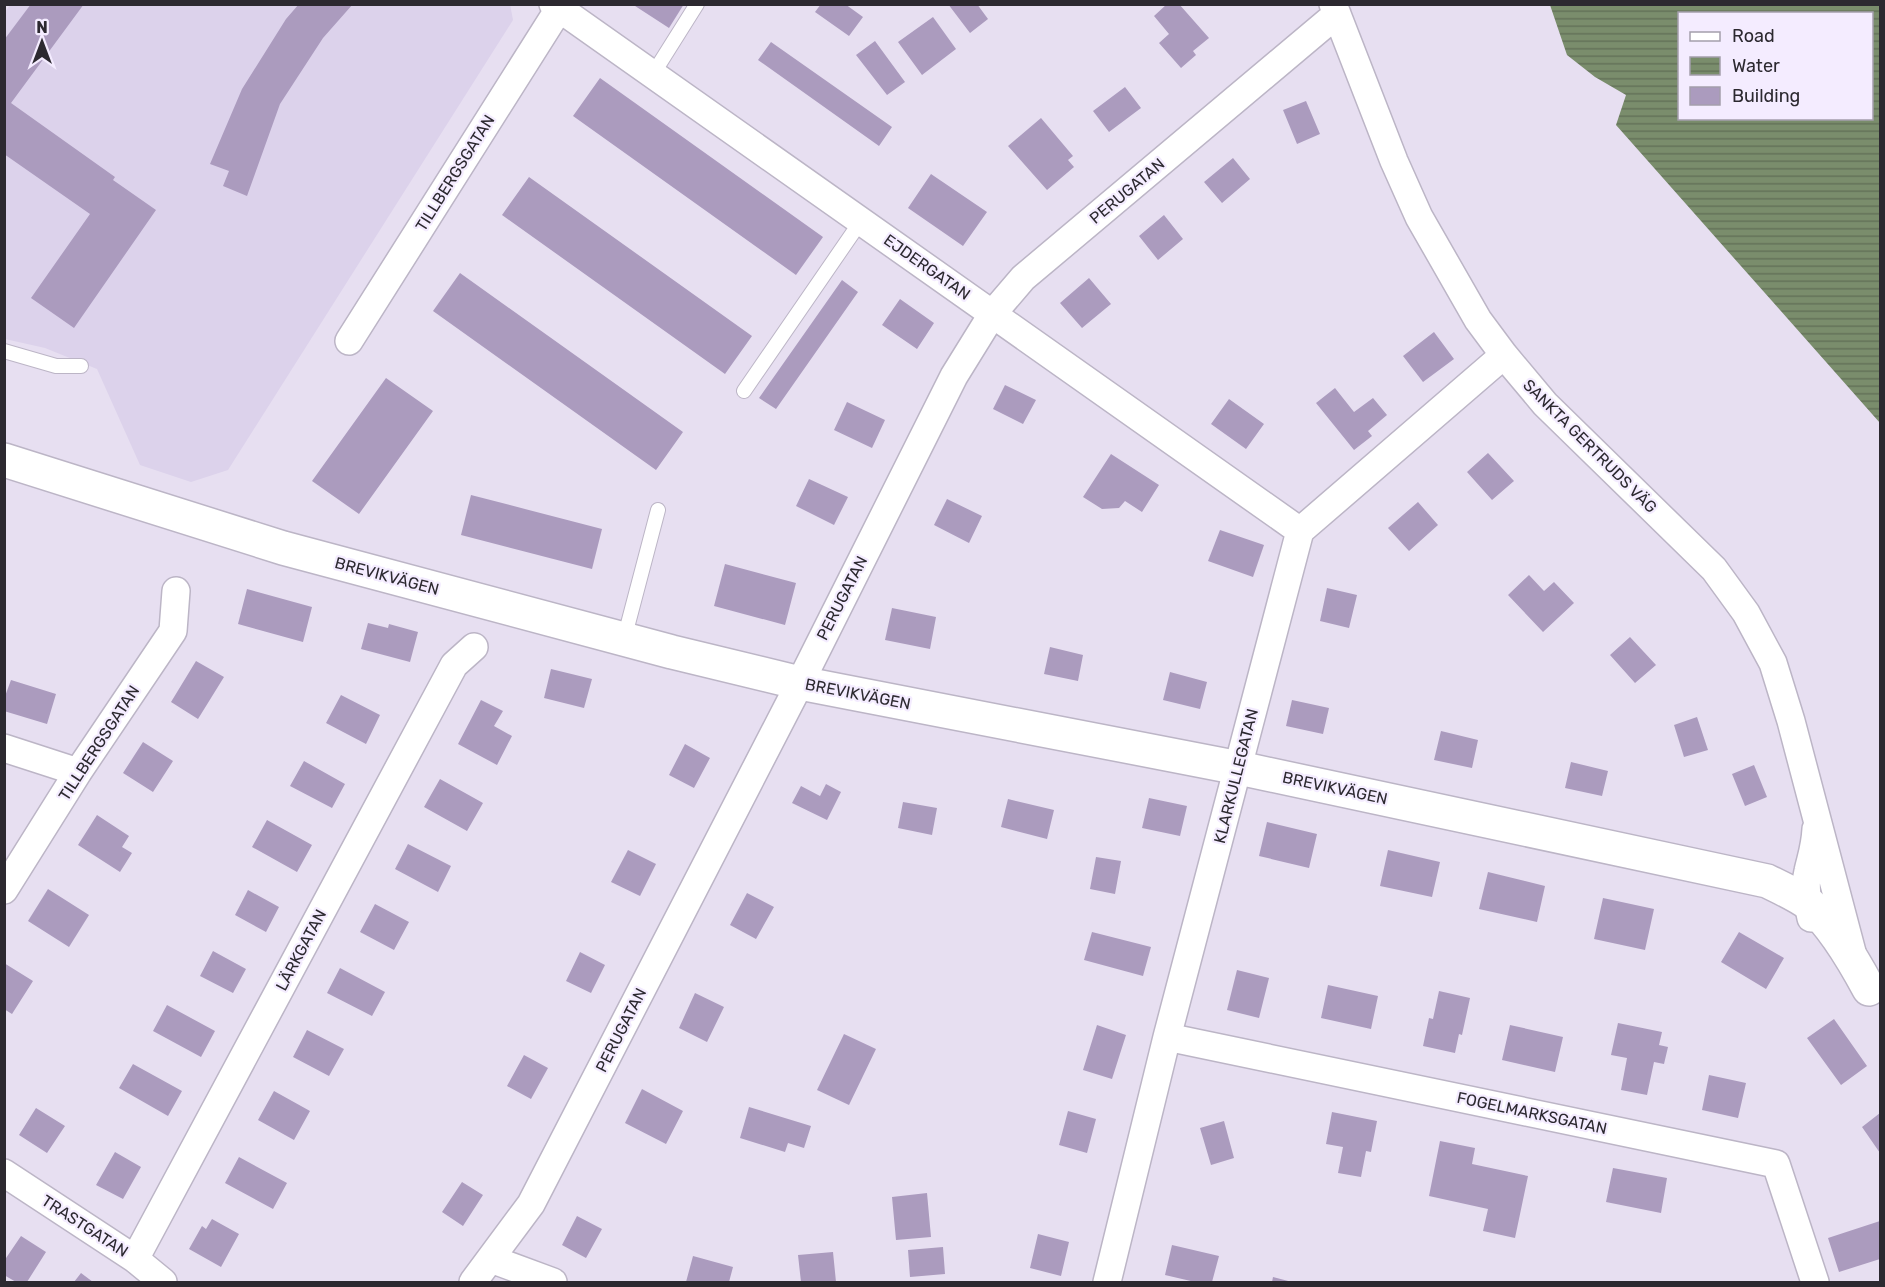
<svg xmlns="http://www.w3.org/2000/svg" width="1885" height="1287" font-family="Rubik,sans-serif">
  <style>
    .built { fill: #dcd2eb }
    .water { fill: url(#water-rules); fill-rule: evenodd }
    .building { fill: #ab9bbe }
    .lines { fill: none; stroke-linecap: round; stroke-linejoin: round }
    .service-casing { stroke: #bcb5c6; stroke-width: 16 }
    .minor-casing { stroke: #bcb5c6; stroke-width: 30 }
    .tertiary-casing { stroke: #bcb5c6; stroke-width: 36 }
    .service { stroke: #fff; stroke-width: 14 }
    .minor { stroke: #fff; stroke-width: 27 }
    .tertiary { stroke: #fff; stroke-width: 33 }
    .labels { text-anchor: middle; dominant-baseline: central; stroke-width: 4.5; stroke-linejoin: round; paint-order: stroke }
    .street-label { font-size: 16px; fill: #2c2930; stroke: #f4ecff }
  </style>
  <defs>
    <pattern id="water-rules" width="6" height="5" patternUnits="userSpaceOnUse" patternTransform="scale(1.5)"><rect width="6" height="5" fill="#7a8d6c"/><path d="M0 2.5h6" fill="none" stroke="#647359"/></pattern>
  </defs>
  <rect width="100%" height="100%" fill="#e7dff1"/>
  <path class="built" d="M11,4h499l3,16 -285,450 -37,12 -51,-17 -43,-96 -52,-21 -40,-9 -1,-326z"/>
  <path class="water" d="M1550,5h330v418l-264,-298 10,-30 -31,-18 -28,-22zM1680,14h192v104h-192z"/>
  <path class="building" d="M31,4h53l-73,99 104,74 -2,3 43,30 -82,118 -43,-30 59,-84 -86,-60v-114z
    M299,4h54l-30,34 -43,66 -33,92 -24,-10 6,-15 -19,-7 32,-75 44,-70z
    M632,4h52l-15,24z
    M821,4h24l18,13 -14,19 -34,-24z
    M948,4h29l11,15 -18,14z
    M1167,4h12l30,34 -16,13 3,4 -15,13 -22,-25 10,-9 -15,-18z
    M933,17l23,32 -34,26 -24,-33z
    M875,41l30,41 -18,13 -31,-40z
    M771,42l121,85 -13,19 -121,-86z
    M600,78l223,159 -27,38 -223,-159z
    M1125,87l16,21 -32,24 -16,-21z
    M1306,101l14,33 -23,10 -14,-34z
    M1041,118l32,38 -5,4 6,7 -27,23 -39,-44z
    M1233,158l17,21 -28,24 -18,-21z
    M931,174l56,38 -24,34 -55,-38z
    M529,177l223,159 -27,38 -223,-159z
    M1164,215l19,24 -25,21 -19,-24z
    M460,273l223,159 -27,38 -223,-159z
    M1089,278l22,26 -29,24 -22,-25z
    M842,280l16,12 -82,117 -17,-11z
    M900,299l34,24 -17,26 -35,-24z
    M1434,332l20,27 -31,23 -20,-26z
    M386,378l47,33 -74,103 -47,-33z
    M1005,385l31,15 -13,24 -30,-15z
    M1335,388l19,24 19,-14 14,17 -19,16 4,5 -18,14 -38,-47z
    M1229,399l35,25 -18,25 -35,-25z
    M847,402l38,18 -13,28 -38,-18z
    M1488,453l26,28 -22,19 -25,-28z
    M1111,454l48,31 -17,27 -17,-11 -6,7 -17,1 -19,-12z
    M809,479l39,18 -14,28 -38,-19z
    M471,495l131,34 -10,40 -131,-34z
    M947,499l35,17 -13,27 -35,-18z
    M1418,502l20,23 -29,26 -21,-23z
    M1220,530l44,15 -11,32 -45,-16z
    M725,564l71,19 -11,42 -71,-19z
    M1529,575l15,16 10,-9 20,21 -31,29 -35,-37z
    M1327,588l30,7 -8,33 -29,-7z
    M247,589l65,18 -9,35 -65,-18z
    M892,608l44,9 -6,32 -45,-9z
    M368,623l20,5 1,-4 29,8 -8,30 -49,-13z
    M1630,637l26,28 -21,18 -25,-28z
    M1050,647l33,8 -5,26 -34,-7z
    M196,661l28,16 -26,42 -27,-17z
    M551,669l41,10 -8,29 -40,-10z
    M1170,672l37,10 -7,27 -37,-9z
    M11,680l45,14 -9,30 -43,-13v-12z
    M341,695l39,20 -14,29 -40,-21z
    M481,700l22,11 -9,15 18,10 -15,29 -39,-21z
    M1292,700l37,8 -6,26 -37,-8z
    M1697,717l11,33 -24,7 -10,-32z
    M1441,731l37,9 -6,28 -38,-8z
    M143,742l30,19 -20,31 -30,-19z
    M685,744l25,14 -16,30 -25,-13z
    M304,761l41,23 -13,24 -42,-22z
    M1571,762l37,9 -6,25 -37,-8z
    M1754,765l13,32 -22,9 -13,-32z
    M440,779l43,24 -16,28 -43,-24z
    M826,784l15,8 -14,28 -35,-17 9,-17 19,10z
    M1149,798l38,8 -7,30 -38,-8z
    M1008,799l46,11 -7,29 -46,-12z
    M903,802l34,6 -5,27 -34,-7z
    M97,815l32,21 -7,11 10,6 -12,19 -42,-27z
    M267,820l45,25 -15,27 -45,-25z
    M1267,822l50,12 -8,34 -50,-12z
    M408,844l43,22 -13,26 -43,-23z
    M628,850l28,14 -16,32 -29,-14z
    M1388,850l52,12 -8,35 -52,-11z
    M1096,857l25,4 -6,33 -25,-5z
    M1488,872l57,14 -8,36 -58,-13z
    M48,889l41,26 -20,32 -41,-26z
    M248,890l31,17 -13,25 -31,-17z
    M747,893l27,14 -18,32 -26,-14z
    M1603,898l51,11 -9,41 -51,-11z
    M375,904l34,18 -15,28 -34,-18z
    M1092,932l59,15 -8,29 -59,-16z
    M1739,932l45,26 -18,31 -45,-27z
    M213,951l33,18 -13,24 -33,-17z
    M580,952l25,13 -14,28 -25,-12z
    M4,963l29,18 -21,33 -8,-5z
    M340,968l45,24 -13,24 -45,-23z
    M1237,970l32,8 -10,40 -32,-8z
    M1328,985l50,11 -7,33 -50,-11z
    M1439,991l31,7 -8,37 -3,-1 -4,19 -32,-7 6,-28 4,1z
    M695,993l29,14 -17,35 -28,-14z
    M167,1005l48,26 -14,26 -48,-26z
    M1834,1019l33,47 -26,19 -34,-47z
    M1618,1023l44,9 -3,13 9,2 -4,17 -10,-2 -7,33 -26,-5 6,-32 -16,-3z
    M1097,1025l29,10 -14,44 -29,-9z
    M1510,1025l53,12 -8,35 -53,-12z
    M307,1030l37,19 -15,27 -36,-19z
    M844,1034l32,15 -27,56 -32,-15z
    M524,1055l24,13 -17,31 -24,-13z
    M133,1064l49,27 -14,25 -49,-28z
    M1709,1075l37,8 -8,35 -36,-8z
    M642,1089l41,22 -17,33 -41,-21z
    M274,1091l36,20 -16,29 -36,-20z
    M749,1107l62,19 -7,22 -16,-5 -3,9 -45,-14z
    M36,1108l29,18 -18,27 -28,-18z
    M1068,1111l28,8 -9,34 -28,-8z
    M1332,1112l45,9 -6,31 -5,-1 -5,26 -23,-4 5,-26 -17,-3z
    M1880,1113v40l-18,-26z
    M1224,1121l10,37 -23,7 -11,-37z
    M1440,1141l35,7 -3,16 56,12 -13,62 -32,-7 5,-22 -59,-13z
    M115,1152l26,15 -18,32 -27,-14z
    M239,1157l48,26 -14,26 -48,-26z
    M1613,1168l54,10 -6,35 -55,-11z
    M462,1182l21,13 -20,31 -21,-14z
    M927,1193l4,44 -35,3 -4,-43z
    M577,1216l25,13 -16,29 -24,-13z
    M212,1219l27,15 -18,33 -32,-18 13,-23 4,3z
    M1880,1221v38l-41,13 -11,-34z
    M1038,1234l31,8 -8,34 -31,-8z
    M21,1236l25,16 -19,30h-11l-12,-7v-14z
    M1172,1245l47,11 -7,26h-17l-30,-7z
    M943,1247l2,27 -35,3 -2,-27z
    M833,1252l3,30h-35l-3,-27z
    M693,1256l40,11 -4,15h-43z
    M81,1273l12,9h-19z
    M1273,1277l19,5h-20z"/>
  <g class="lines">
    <defs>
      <path id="service" d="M653,74l44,-70
        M4,351l52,15h25
        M744,391l117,-170
        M624,639l34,-129"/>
      <path id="minor" d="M553,4l747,527
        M1333,4l61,157 25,56 59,103 26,35 41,49 169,165 32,44 27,50 18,58 61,231
        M349,341l213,-337
        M4,748l74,24
        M4,890l74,-118 95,-141 3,-40
        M1811,918c-3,-15 -7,-32 -3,-47 4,-17 7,-24 8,-42
        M1167,1037l609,127 39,118
        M4,1173l131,86 28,23
        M135,1259l319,-594 20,-18
        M491,1259l62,23
        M473,1282l58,-78 269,-521 154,-307 39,-63 30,-35 314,-264
        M1107,1282l60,-245 133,-506 204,-176"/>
      <path id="tertiary" d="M4,460l279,88 389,104 128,31 439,85 528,113c14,7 30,14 42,23 24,21 45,57 60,85"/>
    </defs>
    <use href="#service" class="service-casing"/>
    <use href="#minor" class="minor-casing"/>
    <use href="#tertiary" class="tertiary-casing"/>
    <use href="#service" class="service"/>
    <use href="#minor" class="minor"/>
    <use href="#tertiary" class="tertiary"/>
  </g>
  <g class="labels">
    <g class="street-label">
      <text transform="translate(455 173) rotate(-58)">TILLBERGSGATAN</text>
      <text transform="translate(1127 191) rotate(-40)">PERUGATAN</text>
      <text transform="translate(927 267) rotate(35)">EJDERGATAN</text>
      <text transform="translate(1590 446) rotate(45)">SANKTA GERTRUDS VÄG</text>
      <text transform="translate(387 576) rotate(15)">BREVIKVÄGEN</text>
      <text transform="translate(842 598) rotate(-63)">PERUGATAN</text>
      <text transform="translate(858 694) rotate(11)">BREVIKVÄGEN</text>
      <text transform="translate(99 743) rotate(-57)">TILLBERGSGATAN</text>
      <text transform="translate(1236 776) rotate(-76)">KLARKULLEGATAN</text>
      <text transform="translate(1335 788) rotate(12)">BREVIKVÄGEN</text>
      <text transform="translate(301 950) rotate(-62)">LÄRKGATAN</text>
      <text transform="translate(621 1030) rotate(-63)">PERUGATAN</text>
      <text transform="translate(1532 1113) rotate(12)">FOGELMARKSGATAN</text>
      <text transform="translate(85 1226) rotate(33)">TRASTGATAN</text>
    </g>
  </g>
  <rect width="1885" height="1287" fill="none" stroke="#2c2930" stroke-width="12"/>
  <rect x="1678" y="12" width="195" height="108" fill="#f4ecff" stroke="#a49eac" stroke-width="1.5"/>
  <rect x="1690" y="32" width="30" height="9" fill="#ffffff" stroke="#a49eac" stroke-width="1.5"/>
  <text x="1732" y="42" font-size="18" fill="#2c2930">Road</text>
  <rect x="1690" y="57" width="30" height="18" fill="url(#water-rules)" stroke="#a49eac" stroke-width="1.5"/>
  <text x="1732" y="72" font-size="18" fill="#2c2930">Water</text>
  <rect x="1690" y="87" width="30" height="18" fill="#ab9bbe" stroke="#a49eac" stroke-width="1.5"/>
  <text x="1732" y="102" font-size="18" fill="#2c2930">Building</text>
  <g transform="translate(42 42)" stroke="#f4ecff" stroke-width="4.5" paint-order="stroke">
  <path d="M0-4.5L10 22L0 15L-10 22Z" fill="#2c2930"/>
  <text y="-9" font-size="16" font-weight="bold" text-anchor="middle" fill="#2c2930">N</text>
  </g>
</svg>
